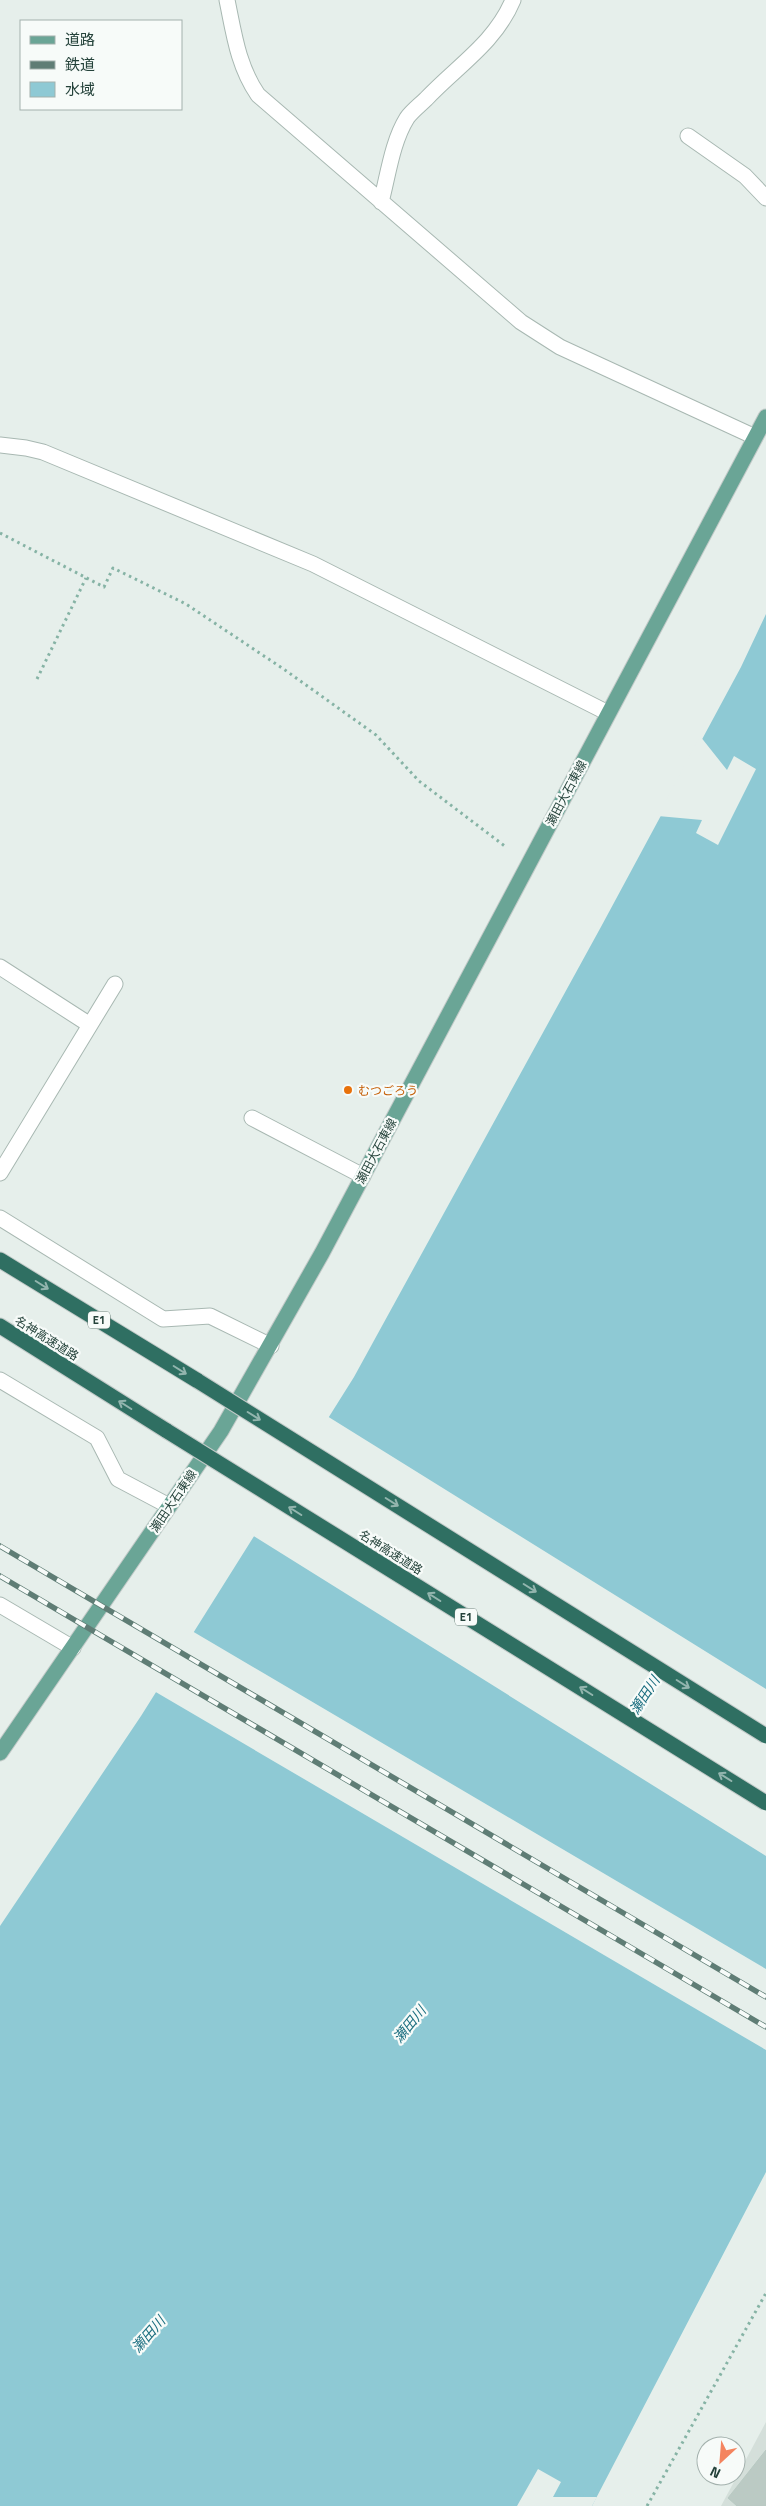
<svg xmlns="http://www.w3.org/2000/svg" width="766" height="2506" font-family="'Titillium Web','Noto Sans JP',sans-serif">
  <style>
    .built { fill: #d4dfda }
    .water { fill: #8ec9d4 }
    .pier { fill: #e6efeb }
    .building { fill: #bbcac4; stroke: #b8c9c2 }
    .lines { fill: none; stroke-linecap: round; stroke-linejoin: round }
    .minor-casing { stroke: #a8b8b2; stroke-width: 17 }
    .major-casing { stroke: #c2cac8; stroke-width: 17 }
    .highway-casing { stroke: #c2cac8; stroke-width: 17 }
    .path { stroke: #86b3a5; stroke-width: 3; stroke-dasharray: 2.5 4; stroke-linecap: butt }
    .minor { stroke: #fff; stroke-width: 15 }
    .major { stroke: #6aa596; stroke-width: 15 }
    .highway { stroke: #2f6f62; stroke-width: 15 }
    .rail-casing { stroke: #5f7d75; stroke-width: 5.5 }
    .rail { stroke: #f7fbf9; stroke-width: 4; stroke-dasharray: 11; stroke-linecap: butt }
    .highway-bridge-casing { stroke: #c2cac8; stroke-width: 17; stroke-linecap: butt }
    .highway-bridge { stroke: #2f6f62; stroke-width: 15 }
    .oneway { stroke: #93b5ae }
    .food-dot { fill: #e8710a; stroke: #f7fbf9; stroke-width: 2 }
    .labels { text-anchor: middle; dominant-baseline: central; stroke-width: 4.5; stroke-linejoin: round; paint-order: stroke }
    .shield { fill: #f7fbf9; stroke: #637a73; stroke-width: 1 }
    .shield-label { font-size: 11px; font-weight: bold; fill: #24423a }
    .street-label { font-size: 12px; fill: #24423a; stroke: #f7fbf9 }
    .food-label { font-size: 12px; fill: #c56008; stroke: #f7fbf9; text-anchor: start }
    .water-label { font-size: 14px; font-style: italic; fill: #1c6f80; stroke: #f7fbf9 }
  </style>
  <rect width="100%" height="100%" fill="#e6efeb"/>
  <path class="built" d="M766,2422v84h-45z"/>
  <path class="water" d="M766,614v1558l-174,334h-592v-580l141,-210 213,-339 248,-452 139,-258z"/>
  <path class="pier" d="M700,736l27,34 7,-14 22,13 -38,76 -22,-12 6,-13 -44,-4z
    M327,1416l439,273v167l-514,-321z
    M192,1631l574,338v81l-612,-359z
    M538,2469l23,13 -8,15h44l-5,9h-75z"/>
  <path class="building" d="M766,2450v56h-29l-9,-8z"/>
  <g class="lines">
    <defs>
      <path id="minor" d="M227,0c7,34 11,66 31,95l263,227 39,25 195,90
        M688,136l57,40 21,22
        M381,202c7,-26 11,-60 26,-84 5,-7 13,-13 19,-19 31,-33 69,-56 87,-99
        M0,445l26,3 17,4 270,112 295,149
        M0,967l90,58
        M252,1118l111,58
        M0,1173l115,-189
        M0,1218l163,101 47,-3 61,30
        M0,1380l97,58 21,41 51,27
        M0,1605l73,43"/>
      <path id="major" d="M0,1753l221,-322 101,-178 444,-836"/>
      <path id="highway" d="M0,1260l198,121
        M0,1326l167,105"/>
    </defs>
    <use href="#minor" class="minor-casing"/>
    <use href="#major" class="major-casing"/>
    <use href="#highway" class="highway-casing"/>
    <path class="path" d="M0,533l104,54 9,-19 73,36 99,66 91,65 43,46 87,66
      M37,679l49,-101
      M647,2506l119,-213"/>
    <use href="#minor" class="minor"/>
    <use href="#major" class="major"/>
    <use href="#highway" class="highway"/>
    <defs>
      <path id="rail" d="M0,1546l766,451
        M0,1576l766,451"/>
    </defs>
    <use href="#rail" class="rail-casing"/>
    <use href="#rail" class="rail"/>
    <defs>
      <path id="highway-bridge" d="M198,1381l568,355
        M167,1431l599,372"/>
    </defs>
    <use href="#highway-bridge" class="highway-bridge-casing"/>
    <use href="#highway-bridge" class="highway-bridge"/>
  </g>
  <defs><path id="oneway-shaft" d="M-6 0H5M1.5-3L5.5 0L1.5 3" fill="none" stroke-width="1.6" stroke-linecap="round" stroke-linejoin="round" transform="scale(1.25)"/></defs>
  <g class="oneway">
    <use href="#oneway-shaft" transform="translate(42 1285) rotate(32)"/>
    <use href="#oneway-shaft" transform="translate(180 1370) rotate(32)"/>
    <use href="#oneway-shaft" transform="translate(125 1405) rotate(-148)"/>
    <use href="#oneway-shaft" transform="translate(254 1416) rotate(32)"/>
    <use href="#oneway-shaft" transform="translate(392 1502) rotate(32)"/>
    <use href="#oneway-shaft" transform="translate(295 1511) rotate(-148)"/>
    <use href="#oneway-shaft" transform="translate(530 1588) rotate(32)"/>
    <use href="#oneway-shaft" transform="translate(434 1597) rotate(-148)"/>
    <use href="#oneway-shaft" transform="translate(683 1684) rotate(32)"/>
    <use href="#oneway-shaft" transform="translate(586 1691) rotate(-148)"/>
    <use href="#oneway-shaft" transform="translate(725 1777) rotate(-148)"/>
  </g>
  <circle class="food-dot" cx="348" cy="1090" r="5"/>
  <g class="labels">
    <g class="shield">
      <rect x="88" y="1311.5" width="22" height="17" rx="4"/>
      <rect x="455" y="1608.5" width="22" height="17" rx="4"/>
    </g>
    <g class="shield-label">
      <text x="99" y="1320">E1</text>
      <text x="466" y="1617">E1</text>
    </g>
    <g class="street-label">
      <text transform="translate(566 793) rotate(-62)">瀬田大石東線</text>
      <text transform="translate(376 1151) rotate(-62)">瀬田大石東線</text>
      <text transform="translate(47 1338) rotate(32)">名神高速道路</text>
      <text transform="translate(173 1501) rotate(-56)">瀬田大石東線</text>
      <text transform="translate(391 1552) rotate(32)">名神高速道路</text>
    </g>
    <g class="food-label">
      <text x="358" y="1090">むつごろう</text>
    </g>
    <g class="water-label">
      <text transform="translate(644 1695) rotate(-57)">瀬田川</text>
      <text transform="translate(409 2024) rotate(-51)">瀬田川</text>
      <text transform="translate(148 2334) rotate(-49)">瀬田川</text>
    </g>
  </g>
  <rect x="20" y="20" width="162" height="90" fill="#f7fbf9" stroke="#a3b1ad"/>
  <rect x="30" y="36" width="25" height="8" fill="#6aa596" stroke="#a3b1ad"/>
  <text x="65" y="45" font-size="15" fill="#24423a">道路</text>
  <rect x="30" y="61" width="25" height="8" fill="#5f7d75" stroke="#a3b1ad"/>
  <text x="65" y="70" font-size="15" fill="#24423a">鉄道</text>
  <rect x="30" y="82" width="25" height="15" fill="#8ec9d4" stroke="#a3b1ad"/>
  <text x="65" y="95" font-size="15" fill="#24423a">水域</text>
  <g transform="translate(721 2461) rotate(206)"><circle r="24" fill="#f7fbf9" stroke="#a3b1ad"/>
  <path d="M0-4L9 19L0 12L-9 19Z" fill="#f4845f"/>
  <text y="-8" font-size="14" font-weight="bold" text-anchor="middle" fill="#24423a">N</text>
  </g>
</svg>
